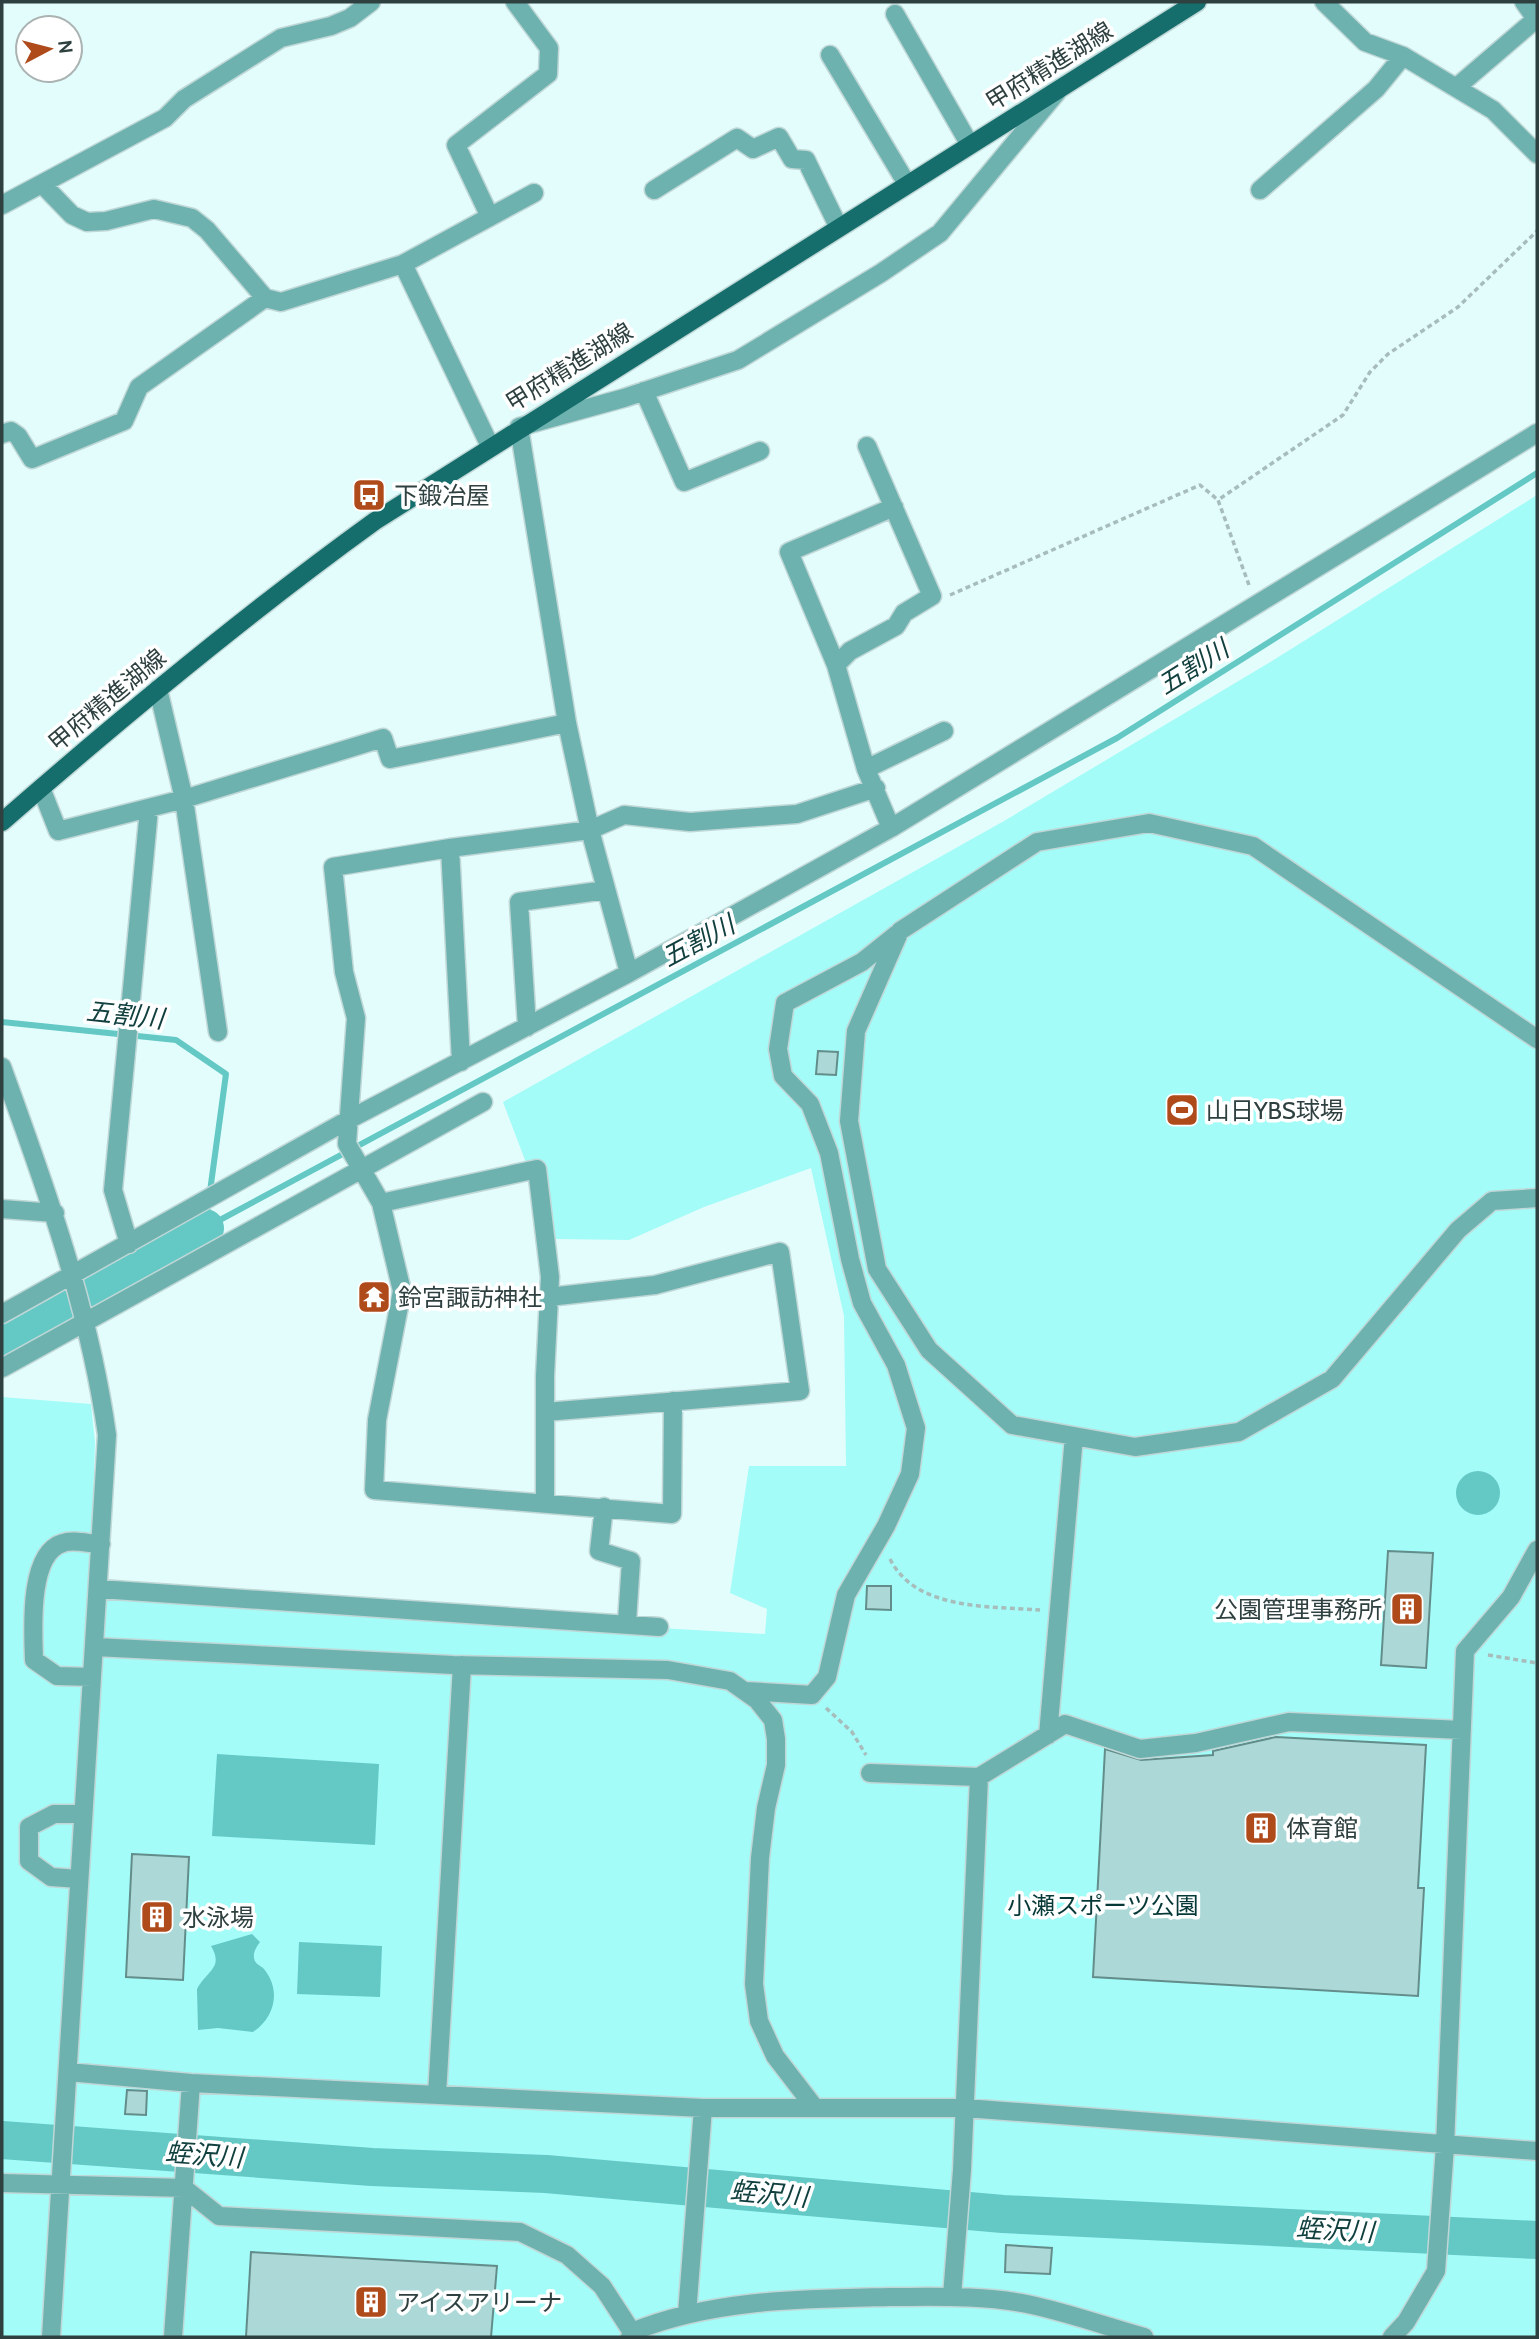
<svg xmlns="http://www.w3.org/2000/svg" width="1539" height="2339" font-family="Cabin,'Noto Sans JP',sans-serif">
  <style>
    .green { fill: #a3fcf8 }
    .water { fill: #64c8c5 }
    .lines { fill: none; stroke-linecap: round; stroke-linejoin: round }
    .stream { stroke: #64c8c5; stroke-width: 6 }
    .river { stroke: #64c8c5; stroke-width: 38 }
    .building { fill: #acd9d7; stroke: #638d8b; stroke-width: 2 }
    .minor-casing { stroke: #bfd7d6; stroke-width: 21 }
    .major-casing { stroke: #bfd7d6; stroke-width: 21 }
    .path { stroke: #a6bdbc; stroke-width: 3.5; stroke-dasharray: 5 3.5; stroke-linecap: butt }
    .minor { stroke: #6eb2b0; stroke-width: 18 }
    .major { stroke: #156e6c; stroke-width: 18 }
    .labels { text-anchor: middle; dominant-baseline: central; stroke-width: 7; stroke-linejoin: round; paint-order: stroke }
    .street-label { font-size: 24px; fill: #2e403f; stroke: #fff }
    .poi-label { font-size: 24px; fill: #2e403f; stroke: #fff; text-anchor: start }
    .park-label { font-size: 24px; fill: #063837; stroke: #fff }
    .water-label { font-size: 26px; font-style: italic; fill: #11403f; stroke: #fff }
  </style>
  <rect width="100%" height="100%" fill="#e3fdfc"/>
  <path class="green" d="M1537,495v1842h-1535v-940l89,7 4,38 -5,153 675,39 2,-25 -37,-16 19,-127h97l-2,-150 -33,-148 -107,39 -75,33 -74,-1 -52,-137 501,-281 268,-160z"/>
  <path class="water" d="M1456 1493a22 22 0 1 1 44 0a22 22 0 1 1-44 0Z
    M217,1754l162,10 -4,81 -163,-9z
    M252,1934l8,8c-3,4 -7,10 -6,15 0,7 6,8 10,12 18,22 10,49 -11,63l-35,-4 -20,2 -1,-41c10,-19 27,-21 14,-43z
    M299,1942l83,4 -2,51 -83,-3z"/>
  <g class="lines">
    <path class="stream" d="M2,1022l174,18 50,34 -21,154 912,-490 420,-265"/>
    <path class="river" d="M2,1342l203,-114
      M2,2140l370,27 174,7 457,40 534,26"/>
  </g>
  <path class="building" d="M818,1051l20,1 -2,23 -20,-1z
    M1388,1551l45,2 -7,115 -45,-3z
    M867,1586h24v24l-25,-1z
    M1276,1737l150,8 -8,143h6l-6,108 -325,-19 12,-228 36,11 72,-5v-4z
    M132,1854l57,3 -6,123 -57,-3z
    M127,2090l20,1 -1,24 -21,-1z
    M1006,2245l46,3 -2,26 -45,-2z
    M251,2252l246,14 -6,71h-245z"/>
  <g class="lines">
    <defs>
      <path id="minor" d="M1324,2l41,40 38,14 90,54 44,44
        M895,14l75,131
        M830,55l77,129
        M1458,86l78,-67 -12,-17
        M43,185l29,30 15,7 19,-1 48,-12 38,9 15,12 58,68 16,4 122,-38 131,-71
        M654,190l83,-52 16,11 26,-12 13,22 14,1 32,66
        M1260,190l116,-101 27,-33
        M2,205l163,-87 19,-19 97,-61 50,-12 19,-8 21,-16
        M490,217l-34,-72 92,-71 1,-26 -34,-46
        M403,264l87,182
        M644,391l40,91 76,-31
        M2,434l9,-3 7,5 14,23 92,-38 15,-34 126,-89
        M836,665l14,-14 46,-25 8,-13 28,-17 -65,-150
        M158,689l26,110 34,233
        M866,769l78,-38
        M41,788l17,43 126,-32 199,-61 7,21 177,-36
        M891,828l-25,-59 -30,-104 -47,-113 105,-45
        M450,848l-117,19 11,105 12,46 -9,126 34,59 21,88 -25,129 -3,70 298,24 1,-113
        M629,973l-39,-143 -23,-107 -48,-296 105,-29 114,-38 143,-87 59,-40 117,-141
        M527,1027l-8,-125 87,-12
        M1537,1039l-284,-193 -104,-23 -112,19 -137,89 -44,100 -7,90 28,148 52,81 83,75 123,22 104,-15 93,-53 126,-149 34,-29 45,-3
        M461,1062l-11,-214 140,-18 34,-15 66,7 107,-8 79,-26
        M2,1067c44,121 87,240 105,368l-56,902
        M381,1203l156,-34 13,108 -5,99v126
        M2,1209l53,4
        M129,1244l-16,-54 36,-381
        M2,1314l346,-194 281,-147 262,-145 646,-395
        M2,1368l481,-266
        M545,1412l255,-21 -20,-139 -125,33 -106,12
        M604,1507l-5,44 32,10 -4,61
        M99,1589l560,38
        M95,1647l358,18 215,5 62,11 27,19 16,20 3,19v26l-10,43 -6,50 -6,126 5,37 16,35 40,52
        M92,1677l-35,-1 -23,-16c-1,-30 -6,-107 29,-117 10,-4 27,1 38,1
        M745,1691l67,4 15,-18 19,-82 40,-69 24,-52 6,-46 -20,-63 -34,-62 -12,-44 -21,-106 -19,-49 -27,-28 -5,-27 7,-46 77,-41 35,-28
        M1048,1735l26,-299
        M870,1773l109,4 86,-53 75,25 56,-6 93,-21 173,8
        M79,1879l-28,-2 -22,-16v-34l25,-13h28
        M68,2072l123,11 512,25h262l572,43
        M437,2095l25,-430
        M2,2183l182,5 35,28 301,16 47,23 35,31 30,46
        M952,2296l10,-126 17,-393
        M687,2314l16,-206
        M173,2337l18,-254
        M630,2337l2,-5c80,-33 171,-33 257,-35 45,0 93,-2 138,7 39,8 78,22 117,33
        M1392,2337l14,-15 30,-51 9,-125 20,-495 46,-54 26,-47"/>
      <path id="major" d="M2,822c120,-105 243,-207 373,-301l822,-519"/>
    </defs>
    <use href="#minor" class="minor-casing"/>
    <use href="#major" class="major-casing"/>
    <path class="path" d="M1249,585l-31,-85 125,-85 27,-43 18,-18 70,-47 79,-76
      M950,595l250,-110 18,15
      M890,1559c26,52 101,47 150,51
      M1488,1655l49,8
      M826,1708l26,24 14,23"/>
    <use href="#minor" class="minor"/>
    <use href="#major" class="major"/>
  </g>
  <defs>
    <symbol id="bus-square" viewBox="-11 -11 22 22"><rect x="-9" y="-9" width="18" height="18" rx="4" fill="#af4a1a" stroke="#fff"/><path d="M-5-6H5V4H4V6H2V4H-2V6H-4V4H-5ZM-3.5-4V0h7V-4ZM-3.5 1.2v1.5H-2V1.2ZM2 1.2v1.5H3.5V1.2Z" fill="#fff"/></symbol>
    <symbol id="stadium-square" viewBox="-11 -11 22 22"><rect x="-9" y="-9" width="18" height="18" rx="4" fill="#af4a1a" stroke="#fff"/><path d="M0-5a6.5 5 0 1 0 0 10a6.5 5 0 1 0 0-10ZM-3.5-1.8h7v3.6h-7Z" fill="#fff"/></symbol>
    <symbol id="temple-square" viewBox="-11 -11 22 22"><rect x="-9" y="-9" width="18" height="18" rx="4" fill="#af4a1a" stroke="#fff"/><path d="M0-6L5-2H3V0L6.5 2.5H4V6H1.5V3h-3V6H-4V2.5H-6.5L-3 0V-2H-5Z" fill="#fff"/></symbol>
    <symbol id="building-square" viewBox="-11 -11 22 22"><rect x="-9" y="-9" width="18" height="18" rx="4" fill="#af4a1a" stroke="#fff"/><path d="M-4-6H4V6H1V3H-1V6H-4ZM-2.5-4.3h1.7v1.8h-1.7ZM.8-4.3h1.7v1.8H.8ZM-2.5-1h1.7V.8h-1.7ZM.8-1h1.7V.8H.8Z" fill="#fff"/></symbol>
  </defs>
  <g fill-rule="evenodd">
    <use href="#bus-square" x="350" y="476" width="38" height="38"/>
    <use href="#stadium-square" x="1163" y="1091" width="38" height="38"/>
    <use href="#temple-square" x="355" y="1278" width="38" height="38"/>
    <use href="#building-square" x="1388" y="1590" width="38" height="38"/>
    <use href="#building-square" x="1242" y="1809" width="38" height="38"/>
    <use href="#building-square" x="138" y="1898" width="38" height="38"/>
    <use href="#building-square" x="352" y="2283" width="38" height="38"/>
  </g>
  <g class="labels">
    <g class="street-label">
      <text transform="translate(1049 66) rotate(-32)">甲府精進湖線</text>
      <text transform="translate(569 367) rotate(-32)">甲府精進湖線</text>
      <text transform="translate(107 700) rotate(-40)">甲府精進湖線</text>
    </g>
    <g class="poi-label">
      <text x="394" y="495">下鍛冶屋</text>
      <text x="1206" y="1110">山日YBS球場</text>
      <text x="398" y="1297">鈴宮諏訪神社</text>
      <text x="1382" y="1609" text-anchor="end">公園管理事務所</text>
      <text x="1286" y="1828">体育館</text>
      <text x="182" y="1917">水泳場</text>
      <text x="396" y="2302">アイスアリーナ</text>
    </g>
    <g class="park-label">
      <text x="1103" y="1905">小瀬スポーツ公園</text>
    </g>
    <g class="water-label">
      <text transform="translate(1193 667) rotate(-32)">五割川</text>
      <text transform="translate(698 941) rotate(-28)">五割川</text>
      <text transform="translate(125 1015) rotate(6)">五割川</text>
      <text transform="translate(204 2155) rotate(4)">蛭沢川</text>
      <text transform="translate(769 2194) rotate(5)">蛭沢川</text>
      <text transform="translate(1335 2230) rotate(3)">蛭沢川</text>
    </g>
  </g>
  <rect width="1539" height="2339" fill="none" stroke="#2e403f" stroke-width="7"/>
  <g transform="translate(49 49) rotate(83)"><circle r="33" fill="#ffffff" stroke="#abb3b2" stroke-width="2"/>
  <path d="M0-5L12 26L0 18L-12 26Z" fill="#af4a1a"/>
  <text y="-10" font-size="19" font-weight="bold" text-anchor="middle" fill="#2e403f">N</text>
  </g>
</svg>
